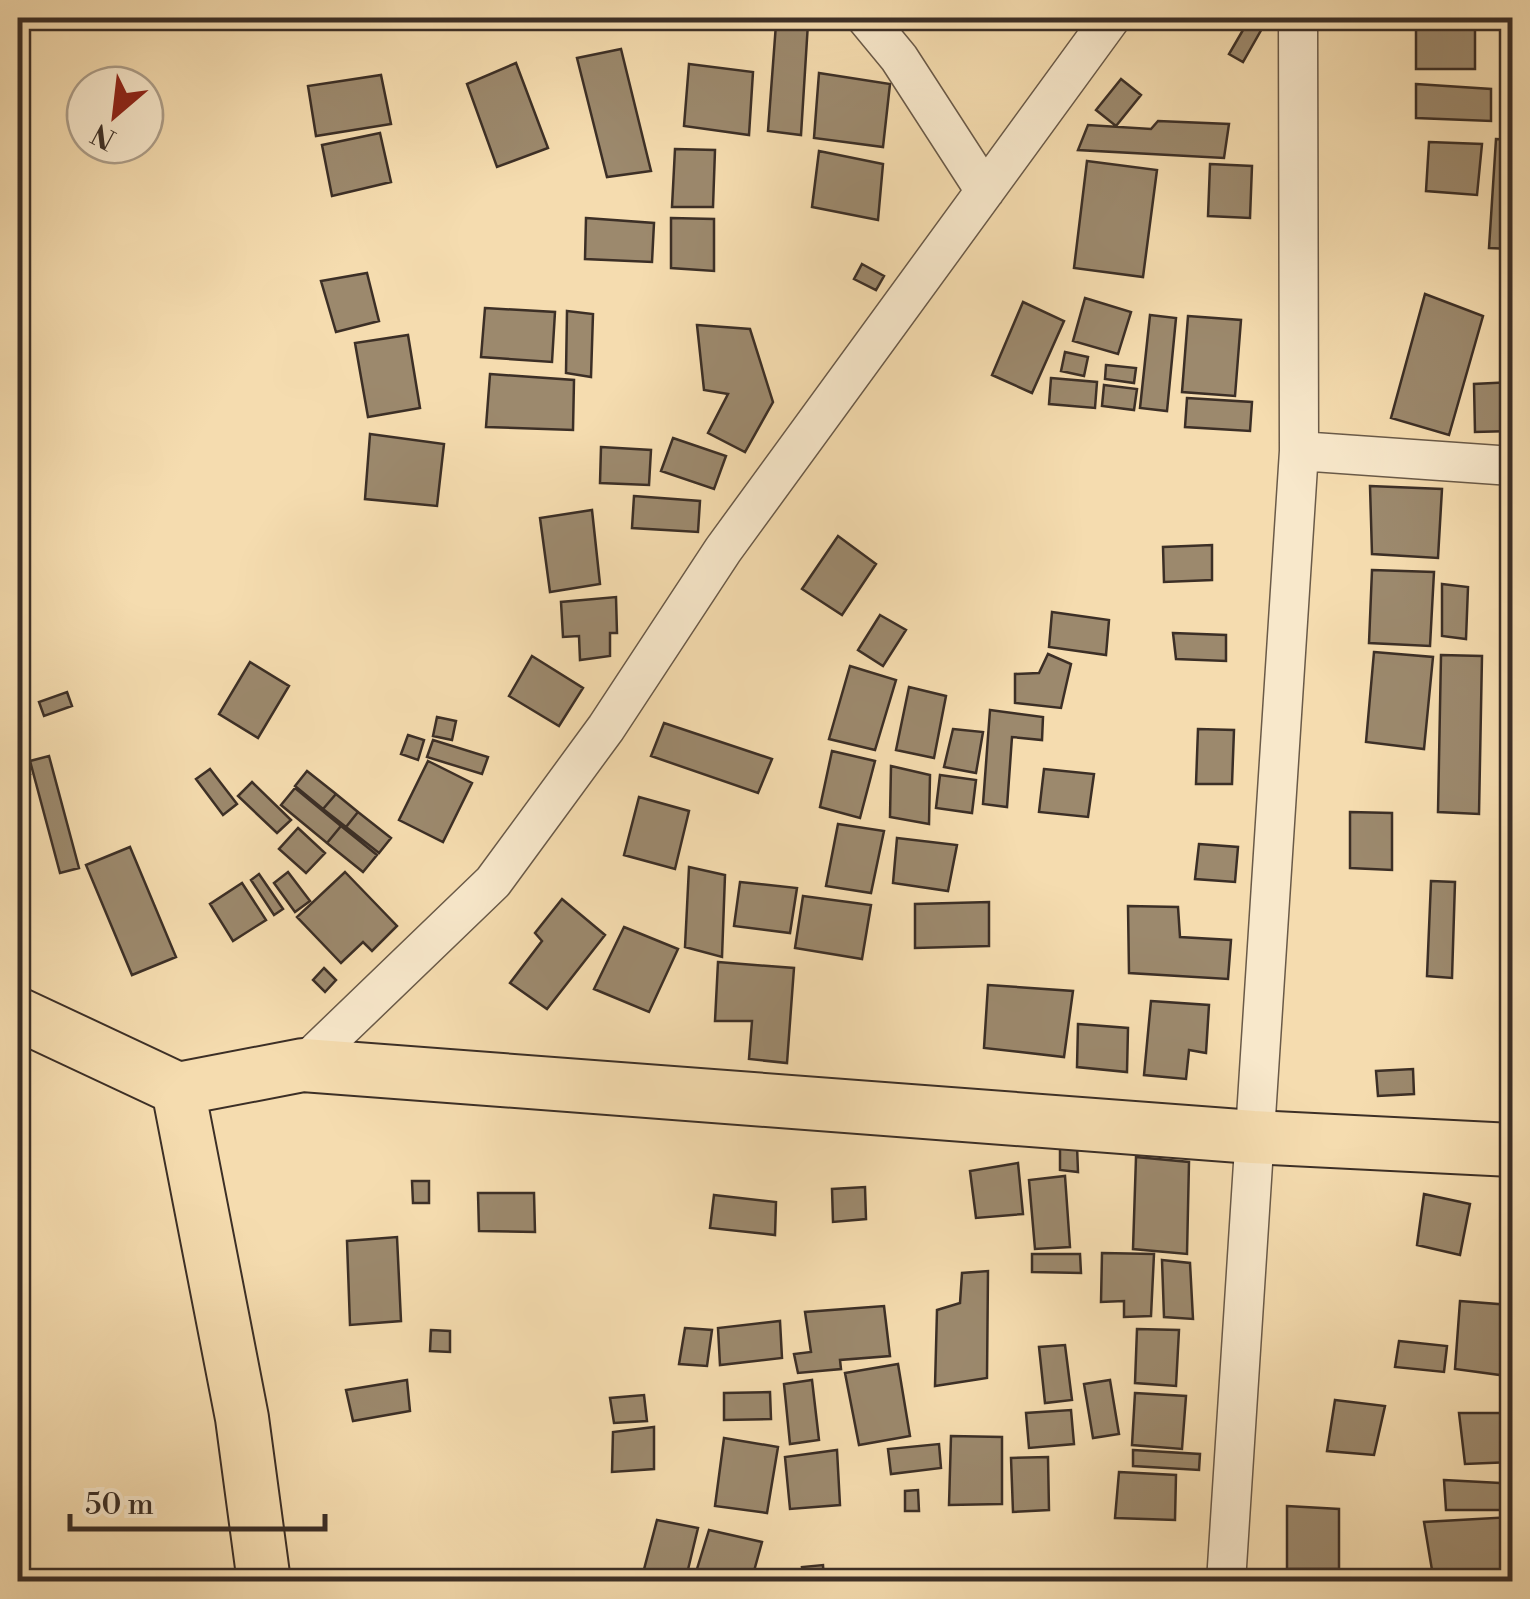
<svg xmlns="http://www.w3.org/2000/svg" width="1530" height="1599" font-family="'Libre Bodoni',serif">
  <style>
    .building { fill: #9c896d; stroke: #3c2f26; stroke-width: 2.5 }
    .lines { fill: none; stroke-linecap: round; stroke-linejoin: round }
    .minor-casing { stroke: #6a5a48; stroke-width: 41 }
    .highway-casing { stroke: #3c2f26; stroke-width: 56 }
    .minor { stroke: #f8e8cb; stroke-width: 38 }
    .highway { stroke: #f5dcaf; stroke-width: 52 }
  </style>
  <rect width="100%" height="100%" fill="#f5dcaf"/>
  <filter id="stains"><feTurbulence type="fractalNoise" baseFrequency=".002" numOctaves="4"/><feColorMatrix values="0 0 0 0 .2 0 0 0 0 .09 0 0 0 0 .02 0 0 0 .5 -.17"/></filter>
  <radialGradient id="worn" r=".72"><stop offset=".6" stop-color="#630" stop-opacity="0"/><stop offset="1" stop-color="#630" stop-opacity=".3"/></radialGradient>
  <path class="building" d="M1250,18l14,7 -21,37 -14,-8z
    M1416,18h59v51h-59z
    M1499,18h13v11h-14z
    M808,23l-7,112 -33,-4 8,-107z
    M1507,38l5,1v46h-6z
    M621,49l30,122 -44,6 -30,-119z
    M516,63l32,85 -51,19 -30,-83z
    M689,64l64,8 -4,63 -65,-9z
    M819,73l71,11 -7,63 -69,-9z
    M381,75l10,49 -75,12 -8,-50z
    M1121,79l20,16 -25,31 -20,-16z
    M1416,84l75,5v32l-75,-3z
    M1506,88h6v37h-7z
    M1158,121l71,3 -5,34 -146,-8 10,-25 63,4z
    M380,133l11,49 -59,14 -10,-51z
    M1496,139l16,1v109l-23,-1z
    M1429,142l53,2 -5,51 -51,-4z
    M675,149l40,1 -2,57h-41z
    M819,151l64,13 -5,56 -66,-13z
    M1087,161l70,9 -14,107 -69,-9z
    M1210,164l42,2 -2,52 -42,-2z
    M586,218l68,5 -2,39 -67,-3z
    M671,218l43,1v52l-43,-3z
    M862,264l22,12 -8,14 -22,-11z
    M367,273l12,48 -43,11 -15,-51z
    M1425,294l58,22 -34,119 -58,-17z
    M1085,298l46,14 -13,42 -45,-13z
    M1023,302l41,19 -32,72 -40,-18z
    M485,308l70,4 -3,50 -71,-5z
    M567,311l26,3 -2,63 -25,-4z
    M1150,315l26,3 -9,93 -27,-3z
    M1188,316l53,4 -6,76 -53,-4z
    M697,325l53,4 23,73 -28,50 -37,-19 20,-39 -24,-4z
    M408,335l12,73 -52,9 -13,-74z
    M1065,352l23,5 -4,19 -23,-5z
    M1106,365l30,3 -2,15 -29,-4z
    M490,374l84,6 -1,50 -87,-3z
    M1051,378l46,4 -2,26 -46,-4z
    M1512,382v49l-37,1 -1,-48z
    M1104,385l33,4 -3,21 -32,-4z
    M1187,398l65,4 -2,29 -65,-4z
    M370,434l74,10 -7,62 -72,-7z
    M673,438l53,18 -12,33 -53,-18z
    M601,447l50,3 -2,35 -49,-2z
    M1370,486l72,3 -4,69 -66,-4z
    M634,496l66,5 -2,31 -66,-4z
    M592,510l8,74 -50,8 -10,-74z
    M838,536l38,28 -34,51 -40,-26z
    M1212,545v35l-48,2 -1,-35z
    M1372,570l62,2 -4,74 -61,-3z
    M1442,584l26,3 -2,52 -24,-3z
    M616,597l1,36h-7v23l-30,4 -1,-24 -16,1 -2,-35z
    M1052,612l57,8 -3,35 -57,-8z
    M880,615l26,15 -23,36 -25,-16z
    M1173,633l53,2v26l-50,-2z
    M1374,652l59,5 -9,92 -58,-7z
    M1048,654l23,10 -10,44 -46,-5v-29l24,-1z
    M1441,655l41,1 -3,158 -41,-2z
    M532,656l51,32 -24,38 -50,-30z
    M250,662l39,24 -31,52 -39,-24z
    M850,666l46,14 -21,70 -46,-11z
    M909,687l37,9 -12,62 -38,-8z
    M67,692l5,14 -28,10 -5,-14z
    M990,710l53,7 -1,23 -30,-3 -5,70 -24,-3z
    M437,717l19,4 -4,19 -19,-4z
    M664,723l108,36 -14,34 -107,-37z
    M953,729l30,3 -7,41 -32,-6z
    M1198,729l36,1 -2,54h-36z
    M408,735l16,5 -6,20 -17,-6z
    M433,740l55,17 -6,17 -55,-17z
    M18,743l12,31 -12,4z
    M832,751l43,10 -15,57 -40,-11z
    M49,756l30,112 -19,5 -30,-112z
    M428,761l44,22 -29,59 -44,-22z
    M891,766l39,9 -1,49 -39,-7z
    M210,769l27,35 -14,11 -27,-36z
    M1044,769l50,5 -6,43 -49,-5z
    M307,771l29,23 -13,15 -28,-23z
    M940,775l36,5 -4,33 -36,-5z
    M252,782l39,38 -14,13 -39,-37z
    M295,788l46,38 -14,17 -46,-38z
    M336,794l22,18 -12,15 -23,-18z
    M639,797l50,14 -14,58 -51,-14z
    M358,812l33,26 -12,15 -33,-26z
    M1350,812l42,1v57l-42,-2z
    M838,824l46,7 -13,62 -45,-7z
    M341,826l36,29 -14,17 -36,-29z
    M298,828l27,25 -19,20 -27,-24z
    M897,838l60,7 -9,46 -55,-8z
    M1199,844l39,3 -3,35 -40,-3z
    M130,847l46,110 -44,18 -46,-110z
    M689,867l36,8 -3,82 -37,-10z
    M288,872l22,29 -15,11 -21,-29z
    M345,872l52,54 -25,25 -9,-9 -22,21 -44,-46z
    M259,874l24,35 -9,6 -23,-35z
    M1431,881l24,1 -3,96 -25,-2z
    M740,882l57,6 -7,45 -56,-7z
    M242,883l24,37 -33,21 -23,-37z
    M803,896l68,9 -9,54 -67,-11z
    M562,899l43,36 -58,74 -37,-26 32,-42 -7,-8z
    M989,902v44l-74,2v-44z
    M1128,906l50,1 2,30 51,3 -3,39 -99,-6z
    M624,927l54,22 -29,63 -55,-23z
    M718,962l76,6 -7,95 -38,-4 3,-38h-37z
    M324,968l12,12 -11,12 -12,-12z
    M988,985l85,6 -9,66 -80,-9z
    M1151,1001l58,4 -3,48 -17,-3 -3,29 -42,-4z
    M1078,1024l50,4 -1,44 -50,-5z
    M1413,1069l1,25 -36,2 -2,-25z
    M1060,1145l17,1 1,26 -18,-2z
    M1136,1157l53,5 -2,92 -54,-5z
    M1018,1163l5,51 -47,4 -6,-47z
    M1065,1176l5,71 -35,2 -6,-69z
    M412,1181h17v22h-16z
    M865,1187l1,32 -33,3 -1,-33z
    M478,1193h56l1,39 -56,-1z
    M1424,1194l46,10 -10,51 -43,-10z
    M714,1195l62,7 -1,33 -65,-7z
    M397,1237l4,84 -51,4 -3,-84z
    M1102,1253l52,1 -3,62 -27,1v-16l-23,1z
    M1032,1254h48l1,19 -49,-1z
    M1162,1260l28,3 3,56 -29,-2z
    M988,1271l-1,107 -52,8 2,-76 23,-7 2,-30z
    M1460,1301l50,4 -10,70 -45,-6z
    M884,1306l6,50 -50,4 1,9 -43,4 -4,-19 17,-2 -6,-40z
    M780,1321l2,37 -62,7 -2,-37z
    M685,1328l27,2 -5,36 -28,-2z
    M1137,1329l42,1 -3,56 -41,-3z
    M431,1330l19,1v21l-20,-1z
    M1399,1341l48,5 -3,26 -49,-5z
    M1065,1345l7,55 -27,3 -6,-56z
    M898,1364l12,72 -51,9 -14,-72z
    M407,1380l3,31 -57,10 -7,-31z
    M812,1380l7,60 -29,4 -6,-60z
    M1110,1380l9,54 -26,4 -9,-54z
    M770,1392l1,27 -47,1v-27z
    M1135,1393l51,3 -4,53 -50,-4z
    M644,1395l3,26 -33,2 -4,-25z
    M1335,1400l50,6 -11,49 -47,-4z
    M1071,1410l3,34 -45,4 -3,-35z
    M1459,1413h53v49l-47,2z
    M654,1427v42l-42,3 1,-40z
    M951,1436l51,1v67l-53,1z
    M724,1438l54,9 -11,66 -52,-7z
    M939,1444l2,24 -50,6 -3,-25z
    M837,1450l3,55 -50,4 -5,-52z
    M1133,1450l67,4 -1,16 -66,-4z
    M1048,1457l1,53 -36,2 -2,-54z
    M1119,1472l57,3 -1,45 -60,-2z
    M1444,1480l56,3 4,27h-58z
    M918,1490l1,21h-14v-20z
    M1287,1506l52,3v60h-52z
    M1512,1517v65h-78l-10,-60z
    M657,1520l41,8 -13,54 -43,-5z
    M709,1530l53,12 -11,40h-58z
    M823,1565l1,17h-20l-2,-15z"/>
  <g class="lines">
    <defs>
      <path id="minor" d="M866,18l33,40 86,133
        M1299,451l213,15
        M303,1065l190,-183 113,-154 117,-178 388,-532
        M1226,1582l73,-1131 -1,-433"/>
      <path id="highway" d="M18,1014l160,75 125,-24 950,72 259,13
        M178,1089l64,329 22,164"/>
    </defs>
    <use href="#minor" class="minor-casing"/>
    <use href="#highway" class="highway-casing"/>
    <use href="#minor" class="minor"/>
    <use href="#highway" class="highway"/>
  </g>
  <rect width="1530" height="1599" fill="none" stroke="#f5dcaf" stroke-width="60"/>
  <rect x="20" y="20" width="1490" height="1559" fill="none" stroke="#3c2f26" stroke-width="5"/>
  <rect x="30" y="30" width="1470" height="1539" fill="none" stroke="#3c2f26" stroke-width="2.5"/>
  <g transform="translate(115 115) rotate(208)"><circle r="48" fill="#f8e8cb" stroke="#ad9e89" stroke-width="2.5"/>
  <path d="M0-8L18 38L0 25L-18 38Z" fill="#8f2418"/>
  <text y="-15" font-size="28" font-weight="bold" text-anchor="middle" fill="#3c2f26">N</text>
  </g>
  <path d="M70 1514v15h255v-15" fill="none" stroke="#3c2f26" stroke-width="5"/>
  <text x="85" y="1514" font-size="30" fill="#3c2f26" stroke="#f8e8cb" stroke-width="8" paint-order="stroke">50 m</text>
  <rect width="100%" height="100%" filter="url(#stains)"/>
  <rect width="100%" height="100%" fill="url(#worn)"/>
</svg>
